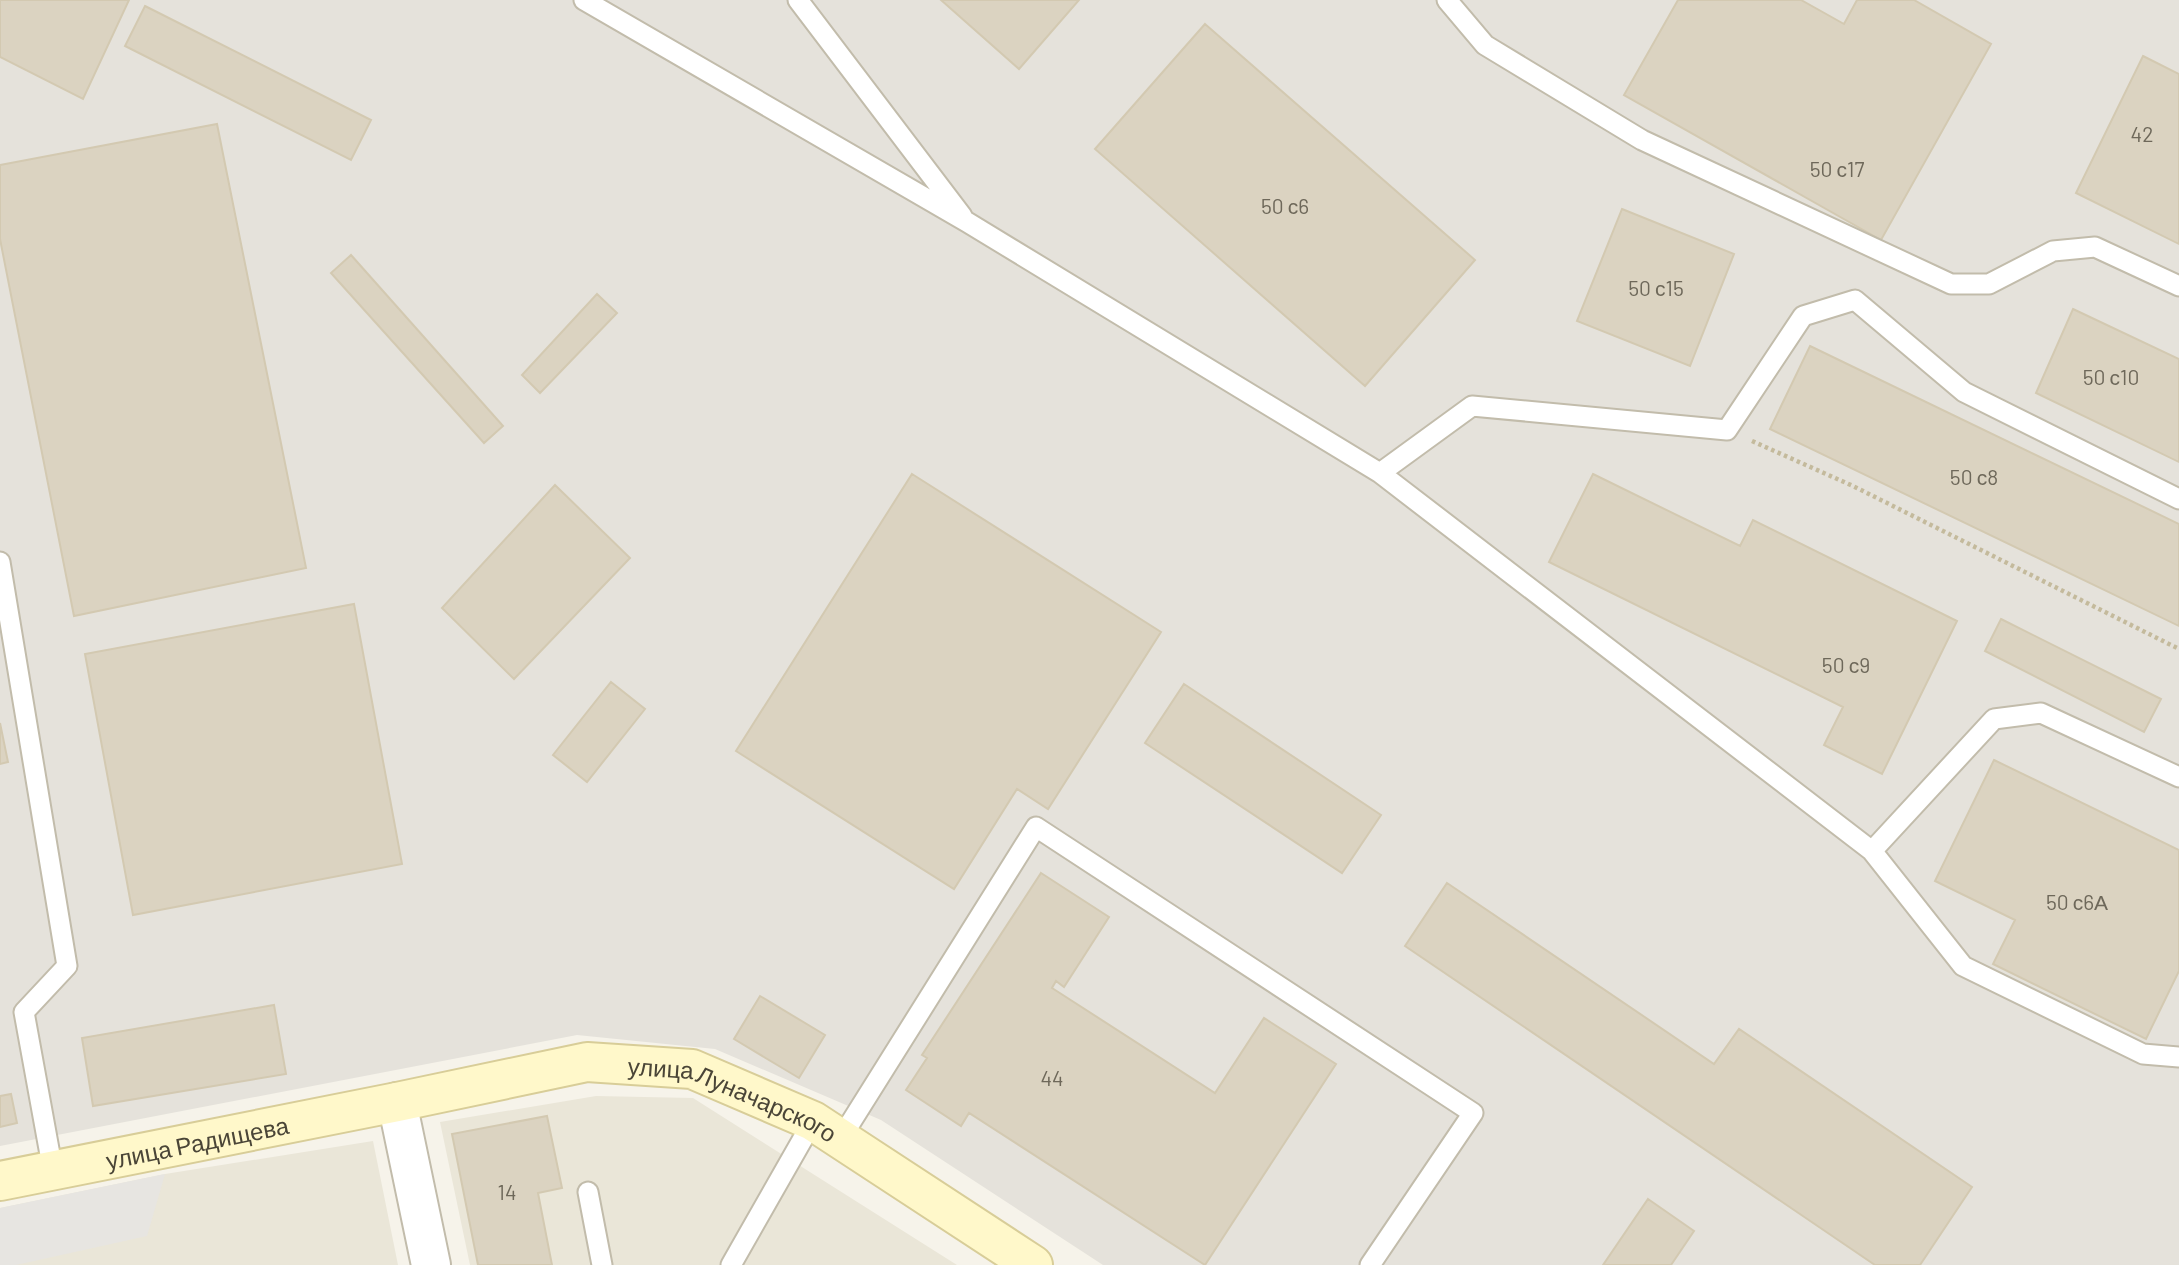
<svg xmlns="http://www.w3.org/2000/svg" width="2179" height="1265" font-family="Barlow,sans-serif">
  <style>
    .residential { fill: #eae6d8 }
    .industrial { fill: #e5e2db }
    .parking { fill: #e7e5e1 }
    .building { fill: #dbd3c1; stroke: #d3c9b1; stroke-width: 2 }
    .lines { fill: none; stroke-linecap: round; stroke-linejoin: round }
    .lane-casing { stroke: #c2bcab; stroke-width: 23 }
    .street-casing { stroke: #c2bcab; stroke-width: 42 }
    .secondary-casing { stroke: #d8cd98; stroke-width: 42 }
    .path { stroke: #c4ba9c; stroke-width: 4.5; stroke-dasharray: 3.5 3.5; stroke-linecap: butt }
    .lane { stroke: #fff; stroke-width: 19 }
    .street { stroke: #fff; stroke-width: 38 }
    .secondary { stroke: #fff8ca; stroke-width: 38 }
    .labels { text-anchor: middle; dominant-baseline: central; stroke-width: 5; stroke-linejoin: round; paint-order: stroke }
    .number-label { font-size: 21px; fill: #6e685a }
    .street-label { font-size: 24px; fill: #4a4537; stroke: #fff }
  </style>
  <rect width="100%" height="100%" fill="#f6f3ea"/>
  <path class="residential" d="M596,1096l97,2 264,167h-487l-30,-143z
    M373,1141l25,124h-398v-57l165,-34z"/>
  <path class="industrial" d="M0,0h2179v1265h-1076l-222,-145 -166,-71 -138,-14 -577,111z"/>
  <path class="parking" d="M165,1174l-18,62 -131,29h-16v-57z"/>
  <path class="building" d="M0,0h129l-46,99 -83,-42z
    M941,0h138l-60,69z
    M1678,0h123l43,24 13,-24h57l77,44 -110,196 -257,-145z
    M145,6l226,114 -20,40 -226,-114z
    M1205,24l270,236 -110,126 -270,-237z
    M2143,56l36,18v170l-103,-51z
    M217,124l89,444 -232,48 -74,-377v-74z
    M1622,209l112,45 -44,112 -113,-45z
    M351,255l152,171 -19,17 -153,-170z
    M597,294l20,19 -77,80 -18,-18z
    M2073,309l106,50v103l-143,-69z
    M1810,346l369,178v102l-409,-197z
    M912,474l249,158 -113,177 -31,-20 -63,100 -218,-138z
    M1593,474l147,72 13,-26 204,101 -75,153 -58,-29 19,-38 -294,-145z
    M555,485l75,73 -116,121 -72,-71z
    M354,604l48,260 -269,51 -48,-261z
    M2001,619l160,80 -17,33 -159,-81z
    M611,682l34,27 -58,73 -34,-27z
    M1184,684l197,131 -39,58 -197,-130z
    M0,723l8,39 -8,2z
    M1994,760l185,90v121l-33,68 -153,-75 22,-44 -80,-39z
    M1041,873l68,44 -45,70 -8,-6 -4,7 163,105 49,-75 72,46 -131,201 -236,-152 -8,13 -55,-36 21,-32 -5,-3z
    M1447,883l267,181 25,-35 233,158 -52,78h-45l-470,-319z
    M760,996l65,39 -26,43 -65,-39z
    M274,1005l12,69 -193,32 -11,-68z
    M11,1094l6,29 -17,4v-31z
    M547,1116l15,72 -24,5 14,72h-74l-26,-131z
    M1648,1199l46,32 -23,34h-68z"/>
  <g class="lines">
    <defs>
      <path id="lane" d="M584,0l383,222 413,251 492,378 91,115 180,88 36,3
        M798,0l164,216
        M1447,0l38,45 157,95 309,144h38l64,-33 42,-4 84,39
        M1380,473l92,-67 255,24 76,-114 52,-16 109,92 215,107
        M0,562l67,404 -43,46 29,159
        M1872,851l122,-132 47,-6 138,64
        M841,1138l195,-311 437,286 -103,152
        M588,1192l14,73
        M731,1265l82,-144"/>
      <path id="street" d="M397,1102l34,163"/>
      <g id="secondary">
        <path id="s1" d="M0,1181l397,-79 190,-40 105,7 121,52 220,144"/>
      </g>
    </defs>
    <use href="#lane" class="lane-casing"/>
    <use href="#street" class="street-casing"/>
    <use href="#secondary" class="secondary-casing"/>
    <path class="path" d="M1752,441l101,45 326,163"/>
    <use href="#lane" class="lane"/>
    <use href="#street" class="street"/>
    <use href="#secondary" class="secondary"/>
  </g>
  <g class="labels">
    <g class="number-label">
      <text x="2142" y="133">42</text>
      <text x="1837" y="168">50 с17</text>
      <text x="1285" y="205">50 с6</text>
      <text x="1656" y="287">50 с15</text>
      <text x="2111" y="376">50 с10</text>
      <text x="1974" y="476">50 с8</text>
      <text x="1846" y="664">50 с9</text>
      <text x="2077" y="901">50 с6А</text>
      <text x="1052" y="1077">44</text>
      <text x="507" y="1191">14</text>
    </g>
    <g class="street-label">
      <text stroke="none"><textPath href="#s1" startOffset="751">улица Луначарского</textPath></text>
      <text stroke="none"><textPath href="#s1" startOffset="201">улица Радищева</textPath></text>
    </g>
  </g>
</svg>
